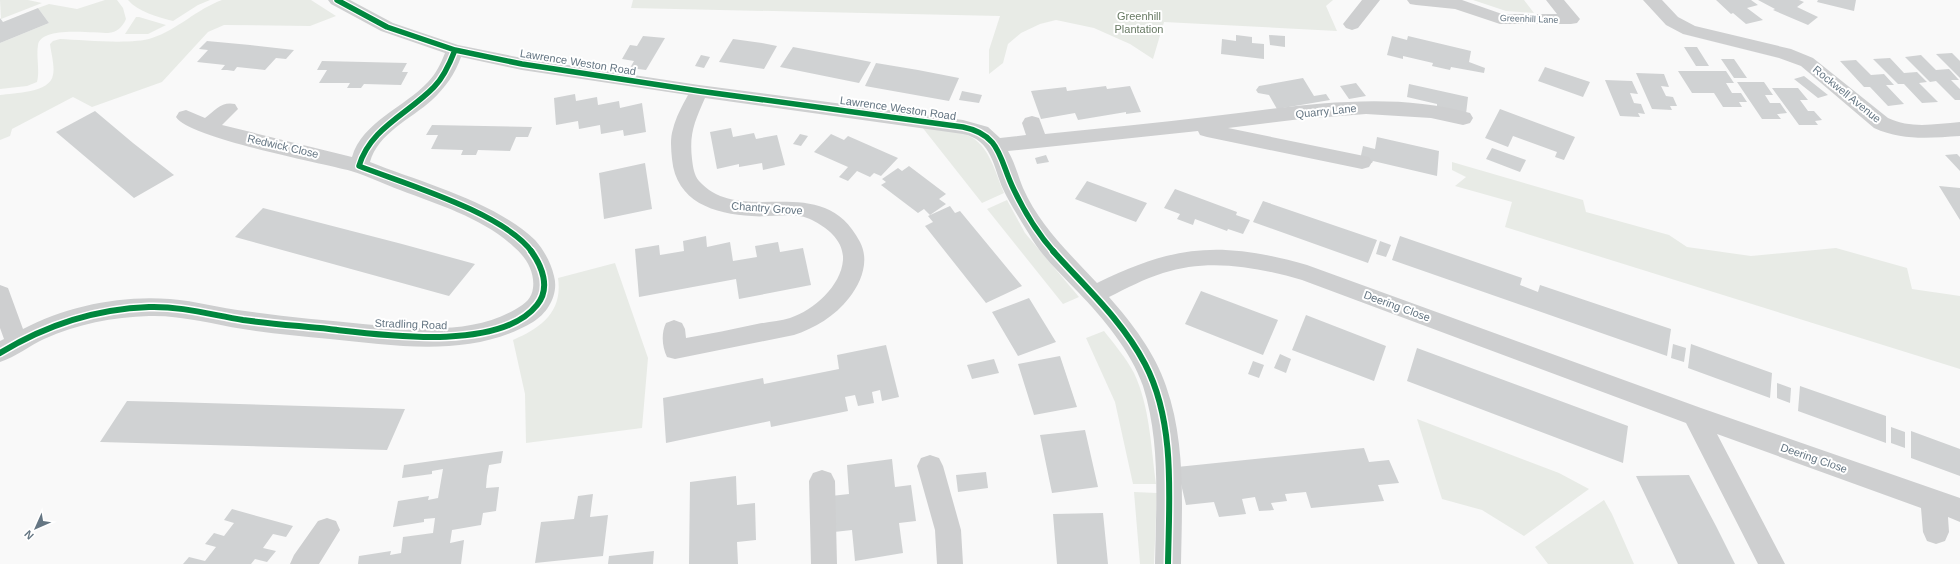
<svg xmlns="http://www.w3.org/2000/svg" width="1960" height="564" font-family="Arial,sans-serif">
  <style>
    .green { fill: #e8ebe6 }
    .building { fill: #d0d2d3 }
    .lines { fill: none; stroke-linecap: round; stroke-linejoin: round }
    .minor { fill: #cecfd0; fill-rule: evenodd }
    .cycleway-far1-casing { stroke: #fff; stroke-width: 8 }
    .cycleway-casing { stroke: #fff; stroke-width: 9 }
    .cycleway-far1 { stroke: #00873e; stroke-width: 5.5 }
    .cycleway { stroke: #00873e; stroke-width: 6 }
    .labels { text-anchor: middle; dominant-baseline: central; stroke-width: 4; stroke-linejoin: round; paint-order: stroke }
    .far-street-label { font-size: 9px; fill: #657683; stroke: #fff }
    .park-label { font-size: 11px; fill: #687a64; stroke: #fff }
    .street-label { font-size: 11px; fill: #657683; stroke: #fff }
  </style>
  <rect width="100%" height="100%" fill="#f9f9f9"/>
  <path class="green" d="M0,0h28l14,3 -41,16z
    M105,0h12l6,8 3,11c-4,9 -9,13 -18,14 -15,0 -67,-7 -70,12 -2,12 2,25 -1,37l-10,4 -27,3v-46l49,-20 -11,-15 11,-4 28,5z
    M128,0h82l-12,5 -25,16c-15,-4 -35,-9 -45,-21z
    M222,0h89l25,16 -26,10 -86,-1 -16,7 -46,50 -70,25 -19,-10 -61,32 -2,7 -10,4v-45c14,-2 50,-2 53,-20 2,-9 -2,-22 -3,-31l3,-3 7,-2c23,1 72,6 92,-1 25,-8 45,-29 70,-38z
    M633,0h700l-7,6 11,25 -173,-9 -11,37 -23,-15 -36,-16 -38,-8 -16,4 -19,9 -13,11 -5,19 -14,11v-24l11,-34 -369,-8z
    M1473,0h51l10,13 -28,-2z
    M136,17h3l27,8 -18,9h-23z
    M922,127c13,2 27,2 40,6 27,8 32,37 42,60l-22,10z
    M1452,162l131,38 3,12 83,23 18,12 64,9 85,-8 71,20 5,21 48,7v73l-455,-142 7,-25 -57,-16 11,-9 -14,-7z
    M1007,200l18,33 54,64 -16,7 -76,-95z
    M615,263l33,95 -6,70 -116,15 -1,-49 -12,-54c28,-12 50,-28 45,-62z
    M1104,331c11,14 22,27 30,42 16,34 17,75 22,111h-23l-18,-82 -29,-64z
    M1417,419l142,54 30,16 -65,47 -42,-26 -40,-11z
    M1134,492l23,1 -3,71h-14z
    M1604,500l8,14 22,50h-86l-13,-17z"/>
  <path class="building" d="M1716,0h35l7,5 -11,3 16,12 -17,4 -13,-11 -2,1z
    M1758,0h41l5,2 -7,5 21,10 -10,8 -35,-15 2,-1z
    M1818,0h38l-2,11 -37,-9z
    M38,8l11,15 -49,20v-25l3,4z
    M1236,35l16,2v6l12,1v15l-43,-5 1,-15 14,2z
    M1269,35l16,1v11l-15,-2z
    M643,36l22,2 -19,32 -16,-2 4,-7 -12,-2 8,-14 7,1z
    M1392,36l15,4 1,-4 63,15 -2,11 16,6 -1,5 -33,-6 -1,3 -18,-4 1,-3 -30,-7v3l-16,-4z
    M733,39l29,4 15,3 -13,23 -45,-7z
    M207,41l43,4 44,5 -8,9 -10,-1 -11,12 -28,-3 -3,4 -7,-1h-6l4,-5 -28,-3 11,-12 -9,-1z
    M793,47l58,11 20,4 -12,21 -79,-16z
    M1684,47h13l12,19h-13z
    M1952,53l8,8v17l-24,-24z
    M701,55l9,2 -6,11 -9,-2z
    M1921,55l15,15 13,-1 10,11h-8l9,9v11h-5l-19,-19 -6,1 -25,-25z
    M1890,58l14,15 13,-1 10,10 -8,1 19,19 -16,1 -18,-19h-6l-25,-25z
    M1721,59h13l13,19h-13z
    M1856,60l15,15 13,-1 10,11h-8l18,19 -16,2 -18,-19h-6l-24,-26z
    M322,61l85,2 -5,9h6l-7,13 -37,-1 -3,4h-14l3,-5h-31l8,-13h-10z
    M876,63l42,7 41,8 -10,23 -84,-15z
    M1545,67l45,15 -7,15 -45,-16z
    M1678,71h48l8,12h-8l6,10h9l6,9h-8l3,5h-19l-9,-14h-22z
    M1636,73l28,1 5,13 -8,-1 5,10 7,1 4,9h-7l2,4 -20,-1z
    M1804,76l24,19 -10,3 -24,-19z
    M1303,78l11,18 12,-2 4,6 -53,9 -8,-14 -11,-2 -2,-3 3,-4z
    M1605,80l27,1 6,13 -8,-1 4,10 7,1 4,10 -7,-1 2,4 -20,-1z
    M1737,82h27l9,13h-8l5,8h10l7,10 -10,1 4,5h-19z
    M1356,83l10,13 -17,3 -9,-13z
    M1409,84l59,13 -2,17 -29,-7v-3l-30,-7z
    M1106,86l1,3 23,-3 11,26 -15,2v-2l-48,8 -3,-7 -34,6 -10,-28 35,-4 1,4z
    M1772,88h26l10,12h-8l8,11h6l8,9 -7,1 3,4h-19z
    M962,91l20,4 -3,8 -20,-3z
    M575,94l1,7 21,-4 1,8 21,-4 1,7 22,-5 4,29 -22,4 -1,-6 -22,4 -1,-9 -21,4 -1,-8 -22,4 -2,-27z
    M1500,109l75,28 -11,23 -9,-3 2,-5 -44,-16 -5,11 -23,-9z
    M95,111l38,32 41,32 -40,23 -78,-66z
    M432,125l100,2 -4,10h-12l-6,14 -32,-1 -2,5h-15l2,-5 -32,-1 7,-14h-12z
    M731,128l2,9 21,-4 2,6 21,-4 8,30 -22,5 -1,-7 -23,4v-3l-22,5 -7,-37z
    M800,134l8,2 -7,10 -8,-2z
    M831,134l13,6 4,-4 50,22 -17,18 -7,-3 -4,4 -13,-6 -9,10 -9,-4 9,-10 -34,-15z
    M1377,137l62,14 -2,25 -64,-15 -1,2 -12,-3 3,-14 12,3z
    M1492,148l34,12 -6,12 -34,-13z
    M1957,154l3,3v14l-15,-16z
    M1046,155l3,7 -12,2 -2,-6z
    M645,163l7,46 -48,10 -5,-46z
    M909,166l37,28 -7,5 7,5 -16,11 -6,-6 -6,4 -37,-28 5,-3 -4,-3 16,-11 4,3z
    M1087,181l60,22 -11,19 -61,-23z
    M1939,186l21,2v32z
    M1175,189l62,23 -1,3 14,5 -7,14 -15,-5 -1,2 -32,-12 -2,6 -16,-6 3,-5 -16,-6z
    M1263,201l114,39 -9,23 -115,-41z
    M950,206l5,7 5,-2 62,75 -36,17 -61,-77 8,-4 -5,-6z
    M263,208l139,36 73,20 -26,32 -214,-59z
    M706,236l1,11 23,-5 3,19 24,-4 -2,-11 23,-4 2,10 23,-4 8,37 -72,14 -3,-20 -97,18 -4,-48 24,-4 1,10 24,-4 -1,-10z
    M1400,236l122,42 -2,7 18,7 2,-7 131,44 -4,27 -275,-96z
    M1380,241l11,4 -5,12 -10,-3z
    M1201,291l77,29 -15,35 -78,-31z
    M1029,298l27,44 -38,14 -26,-44z
    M1306,315l80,31 -12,35 -82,-31z
    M1673,344l13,4 -2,14 -13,-4z
    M1691,344l81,29 -2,25 -82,-30z
    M886,345l13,52 -17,4 -2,-11 -8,2 2,11 -16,3 -3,-11 -10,2 3,14 -77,16 -1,-6 -104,22 -3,-45 100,-20 1,6 75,-15 -2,-14z
    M1417,348l211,78 -5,37 -216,-82z
    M1280,354l11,5 -5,14 -12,-5z
    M1060,356l17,51 -43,8 -16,-51z
    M994,359l5,14 -27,6 -5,-14z
    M1253,361l11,4 -5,13 -11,-4z
    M1777,383l14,5 -1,15 -13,-5z
    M1800,386l86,30v27l-88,-32z
    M127,401l44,1 234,7 -18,41 -287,-8z
    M1891,427l14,5v16l-14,-5z
    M1085,430l13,57 -46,6 -12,-58z
    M1911,431l49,18v27l-49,-18z
    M1364,448l5,14 20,-2 10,23 -21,2 6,16 -73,7 -5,-16 -21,2 2,7 -16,2 3,7 -15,1 -4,-14 -13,2 4,15 -27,3 -5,-15 -28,3 -9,-38z
    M503,451l-2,12 -12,2 -2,11 -1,12 13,-1 -3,24 -13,2 -2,12 -29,5 -2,13 14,-3 -3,24h-103l1,-8 32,-5 -1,4 11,-2 2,-16 30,-4 2,-15 -11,1v3l-31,5 5,-26 31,-5 -1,4 10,-2 5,-29 -11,2v3l-30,4 2,-13z
    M892,459l3,28 16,-2 5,36 -17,2 4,30 -48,8 -3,-31 -18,2 -3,-36 18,-2 -2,-29z
    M986,472l2,16 -30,4 -2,-17z
    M1689,475l27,51 19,38h-57l-42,-88z
    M736,476l1,29 18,-2 1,37 -19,2 1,22h-49l1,-82z
    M593,494l-3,23 18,-2 -5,41 -68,7 6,-41 33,-3 4,-23z
    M232,509l61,17 -7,11 -13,-3 -10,14 13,3 -9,11 -12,-3 -4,5h-68l6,-7 16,4 11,-14 -11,-3 9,-11 10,3 10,-13 -10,-3z
    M1103,513l5,51h-51l-4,-50z
    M654,551l-1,13h-45l1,-8z"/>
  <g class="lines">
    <path class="minor" d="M328,0h22l43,23 65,22 64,13 177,27 264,35 25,7 12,11 26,-3 -4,-12 3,-5 7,-2 7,2 6,16c56,-6 112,-11 169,-18 84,-10 173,-26 256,-3l3,5 -3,5 -7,2 -32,-7 -65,-4 -65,5 -73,9 141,29 3,5 -3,5 -7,2 -155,-32 -7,-2 -2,-4 -190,20c7,12 10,25 15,37 17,38 46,65 74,95 80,-39 124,-42 210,-18l394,143 259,90v24l-12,-5 1,15 -4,9 -9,3 -9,-3 -4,-9 -2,-24 -204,-74 68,130h-27l-72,-141 -384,-143c-45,-13 -93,-22 -139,-7 -19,6 -36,15 -54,24 23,26 46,56 57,89 20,56 16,119 15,178h-26c1,-59 6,-121 -12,-178 -12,-35 -40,-68 -65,-94 -18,-19 -37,-36 -49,-58 -9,-15 -19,-30 -26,-45 -10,-23 -11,-49 -40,-55l-258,-36c-10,23 -16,35 -13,61 1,8 2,16 7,22 43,48 123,-13 161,61 10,19 1,41 -11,56 -14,18 -34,30 -55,37l-119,24 -8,-2c-5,-10 -6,-24 -1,-34l8,-3 8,3 3,6 1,9c24,-4 47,-9 71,-14 11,-2 23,-3 33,-6 24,-8 51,-32 53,-58 1,-19 -15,-32 -31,-40 -17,-9 -42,-2 -60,-4 -38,-2 -76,-14 -80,-57 -1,-10 -2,-21 1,-30 3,-12 9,-23 15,-34l-166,-25 -61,-13c-6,17 -16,31 -29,43 -21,19 -54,33 -62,62 50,20 126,40 165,78 9,10 16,23 19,36 5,18 -6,37 -21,46 -60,36 -136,24 -203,17 -29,-3 -58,-5 -87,-10 -31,-5 -62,-14 -94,-13 -36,1 -72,8 -105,23 -15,7 -28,18 -44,23v-21l4,-2 -4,-11v-43l8,3 15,41c44,-23 98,-34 147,-30 26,2 50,9 75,12 39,6 79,9 118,13 50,4 108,12 153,-15 9,-5 16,-11 17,-21 2,-16 -7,-31 -19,-41 -31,-29 -75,-42 -114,-57 -16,-6 -32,-14 -49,-19 -30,-8 -162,-33 -175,-54l3,-5 7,-2 19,8c10,-8 17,-17 30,-14l3,5 -16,16 130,32c10,-35 53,-50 76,-75 8,-8 13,-19 17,-29l-64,-22 -50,-27z
      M1362,0h18l-22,28 -6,2 -6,-2 -3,-4z
      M1407,0h55l40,14h55l-11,-14h18l16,19 -3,4 -6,1h-71l-45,-15 -39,-4 -6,-1z
      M1643,0h19l16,17 17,9 96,23 22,9 75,60c23,11 47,6 72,4v14c-30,2 -57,5 -86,-8l-73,-62 -22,-8 -96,-24 -17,-9z
      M930,455l9,3 4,8 18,64 2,34h-26l-2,-34 -18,-64 4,-8z
      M822,470l9,3 4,8 2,83h-26l-2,-83 4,-8z
      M327,518l9,3 4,9 -21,34h-29l4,-9 24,-34z"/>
    <defs>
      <path id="cycleway-far1" d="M337,0l50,27 68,23 67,14 177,27 264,36c39,8 36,33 51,63 10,21 24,44 40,62
        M455,50c-5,13 -11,27 -21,37 -26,27 -64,41 -75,79 46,18 145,47 173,86"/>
      <path id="cycleway" d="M1053,251c32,36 69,69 92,113 31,59 24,135 23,200
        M0,353c46,-28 95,-44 149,-46 32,-1 63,8 94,13 29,4 58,6 86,9 53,6 171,23 208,-24 14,-17 5,-39 -6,-54"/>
    </defs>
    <use href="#cycleway-far1" class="cycleway-far1-casing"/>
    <use href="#cycleway" class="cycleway-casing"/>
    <use href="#cycleway-far1" class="cycleway-far1"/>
    <use href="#cycleway" class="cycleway"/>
  </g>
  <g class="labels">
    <g class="far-street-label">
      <text transform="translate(1529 19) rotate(2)">Greenhill Lane</text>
    </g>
    <g class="park-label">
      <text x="1139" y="16">Greenhill<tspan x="1139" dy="13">Plantation</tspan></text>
    </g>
    <g class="street-label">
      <text transform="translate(578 62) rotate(9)">Lawrence Weston Road</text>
      <text transform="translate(1847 94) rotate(39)">Rockwell Avenue</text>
      <text transform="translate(898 108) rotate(8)">Lawrence Weston Road</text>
      <text transform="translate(1326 111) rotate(-6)">Quarry Lane</text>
      <text transform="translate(283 146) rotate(13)">Redwick Close</text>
      <text transform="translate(767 208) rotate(4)">Chantry Grove</text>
      <text transform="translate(1397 306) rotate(20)">Deering Close</text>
      <text transform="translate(411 324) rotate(2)">Stradling Road</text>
      <text transform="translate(1814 458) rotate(19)">Deering Close</text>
    </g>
  </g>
  <g transform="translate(36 528) rotate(225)" stroke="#ffffff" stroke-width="3" paint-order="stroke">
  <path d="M0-3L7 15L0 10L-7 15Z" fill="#657683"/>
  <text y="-6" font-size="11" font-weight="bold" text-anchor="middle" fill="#657683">N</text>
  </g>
</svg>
